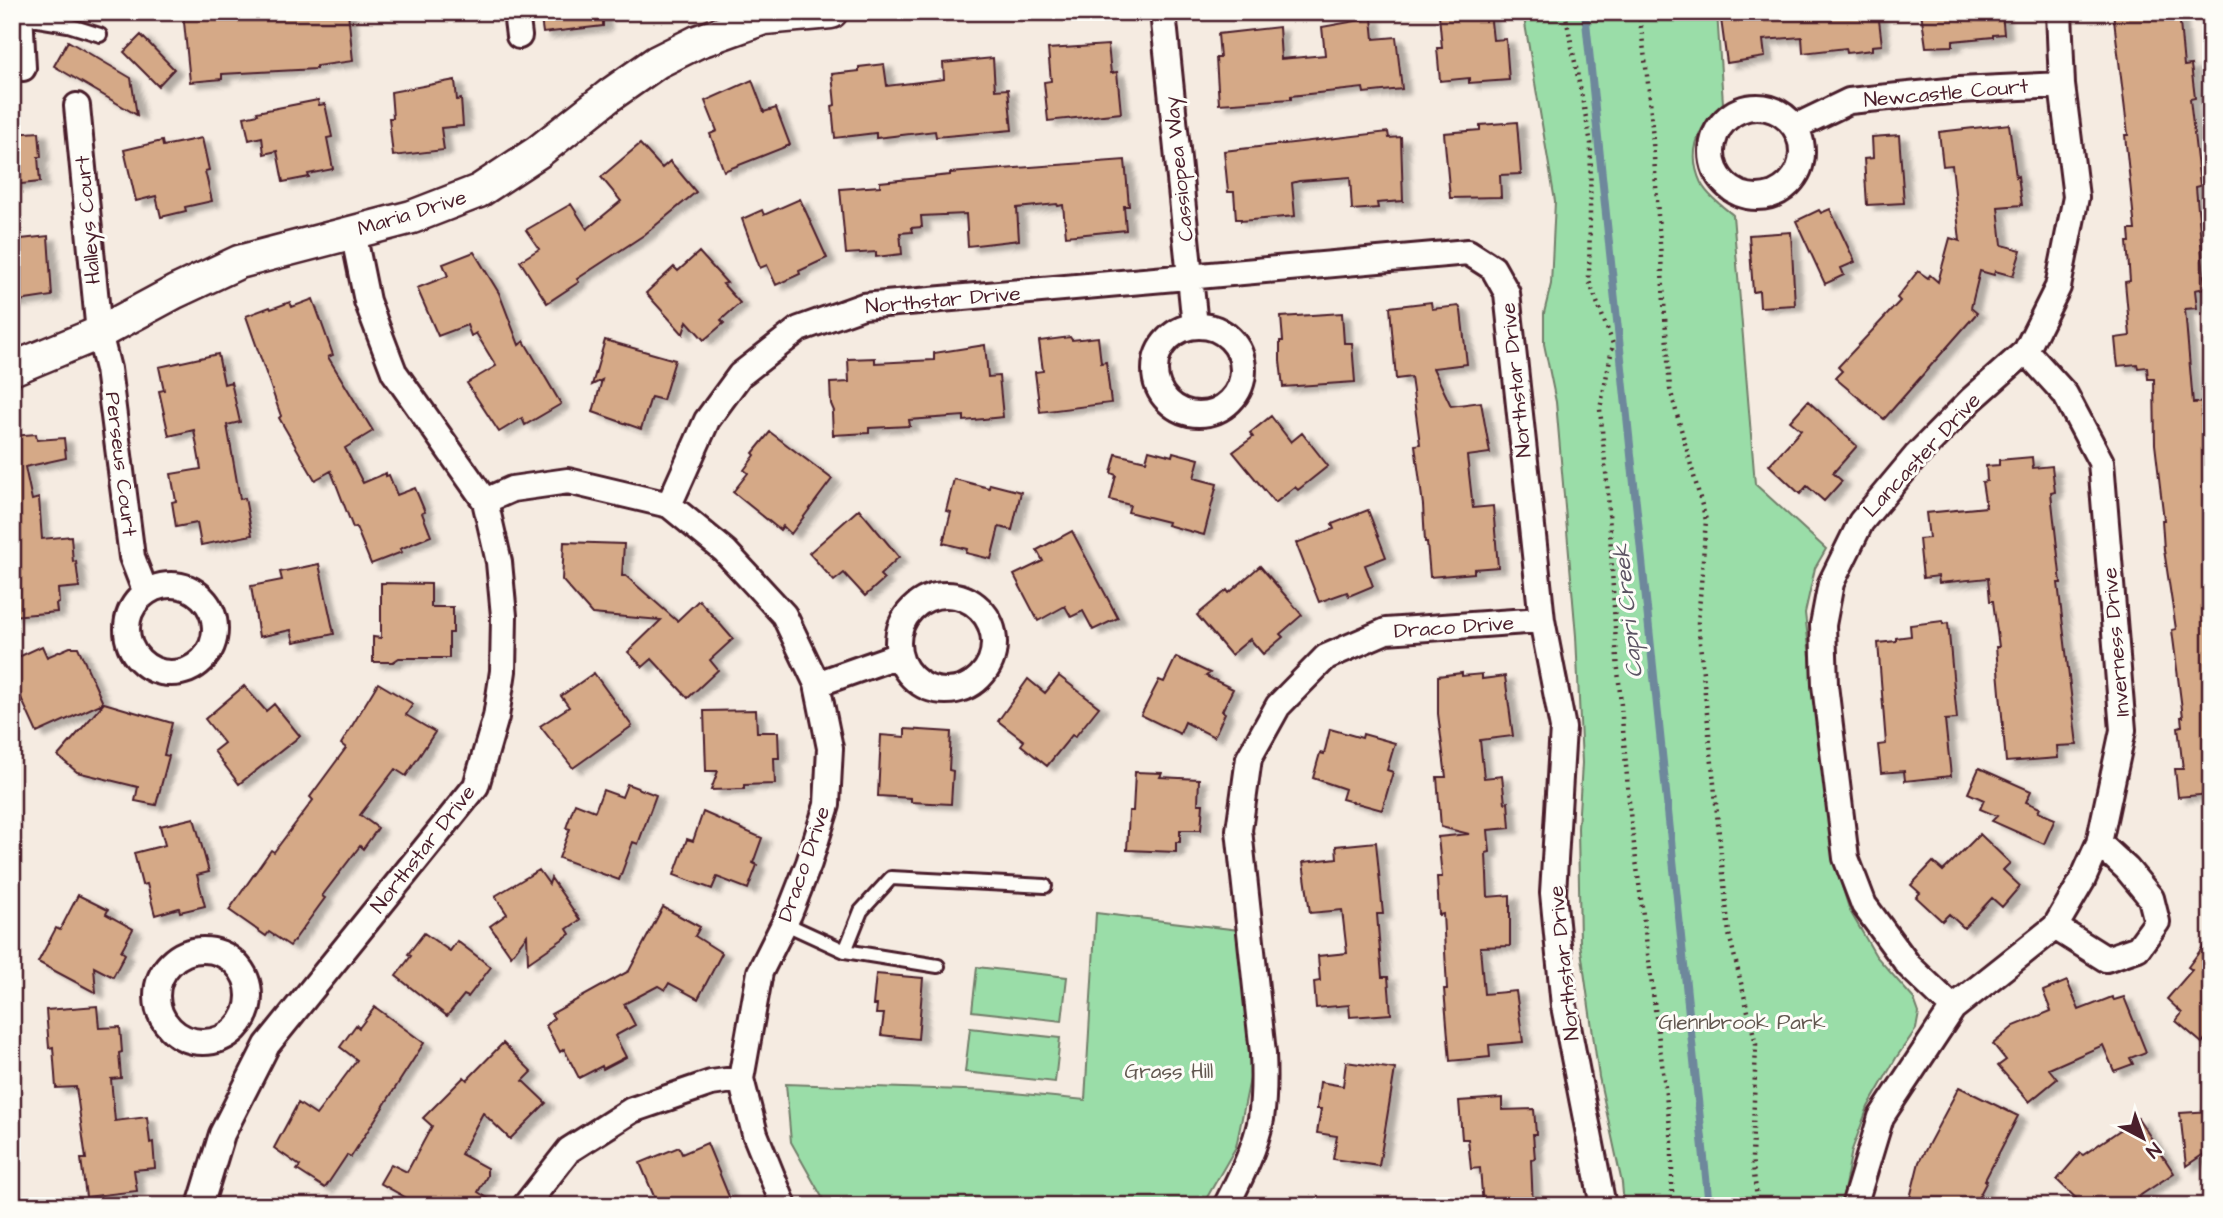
<svg xmlns="http://www.w3.org/2000/svg" width="2223" height="1218" font-family="'Architects Daughter',sans-serif">
  <style>
    .green { fill: #9adda8; stroke: #727e6a; stroke-width: 2 }
    .lines { fill: none; stroke-linecap: round; stroke-linejoin: round }
    .stream { stroke: #6e889c; stroke-width: 8 }
    .building { fill: #d5a987; stroke: #4a1f2b; stroke-width: 2; filter: url(#shadow) }
    .service-casing { stroke: #4a1f2b; stroke-width: 18 }
    .minor-casing { stroke: #4a1f2b; stroke-width: 30 }
    .tertiary-casing { stroke: #4a1f2b; stroke-width: 37 }
    .path { stroke: #4a1f2b; stroke-width: 4.5; stroke-dasharray: 2 5; stroke-linecap: butt }
    .service { stroke: #fdfcf7; stroke-width: 12 }
    .minor { stroke: #fdfcf7; stroke-width: 24 }
    .tertiary { stroke: #fdfcf7; stroke-width: 32 }
    .labels { text-anchor: middle; dominant-baseline: central; stroke-width: 6; stroke-linejoin: round; paint-order: stroke }
    .street-label { font-size: 21px; fill: #4a1f2b; stroke: #fdfcf7 }
    .park-label { font-size: 21px; fill: #625850; stroke: #fdfcf7 }
    .water-label { font-size: 23px; font-style: italic; fill: #5c5463; stroke: #fdfcf7 }
  </style>
  <defs>
    <filter id="shadow"><feDropShadow dx="8" dy="4.5" stdDeviation="2" flood-color="#0004"/></filter>
  </defs>
  <rect width="100%" height="100%" fill="#f5ebe1"/>
  <filter id="ink" filterUnits="userSpaceOnUse"><feTurbulence type="fractalNoise" baseFrequency=".0143" numOctaves="2"/><feDisplacementMap in="SourceGraphic" scale="14" xChannelSelector="R" yChannelSelector="G"/><feConvolveMatrix kernelMatrix="1 2 1 2 8 2 1 2 1" color-interpolation-filters="sRGB"/></filter>
  <g filter="url(#ink)">
    <path class="green" d="M1523,12h194l6,91c-24,22 -37,48 -22,80 7,13 21,23 32,32l22,269 71,65 -11,19 -10,45 28,245 17,53 26,45 38,43 5,14 -3,16 -20,29 -28,49 -16,43 -11,56h-217l-2,-23 -23,-106 -19,-134 -2,-115 4,-65 -6,-127 -20,-234 -12,-58v-31l7,-29 4,-83z
      M1096,913l143,17 12,144 -15,73 -34,59h-375l-36,-64 -5,-58 207,7 92,9z
      M977,967l90,10 -5,44 -90,-10z
      M970,1028l90,10 -5,44 -90,-10z"/>
    <g class="lines">
      <path class="stream" d="M1585,12l124,1194"/>
    </g>
    <path class="building" d="M183,12h165l5,49 -37,5v3l-94,5v5l-32,3z
      M540,12h63v14l-60,7z
      M1464,12h26l3,28 13,-1 3,41 -40,3v-5l-29,3 -3,-33h5l-3,-33z
      M1720,12h158l4,33 -10,1v4l-25,3 -1,-5 -43,5 -1,-16 -39,3 2,17 -38,6z
      M1921,12h81l2,22 -11,1v2l-40,4v5l-27,1z
      M2113,12h66l5,54 7,-1 4,33 -5,1 10,87 -4,1 9,101 -10,2 2,18 -12,1 8,94 18,-1v392l-33,3 -3,-28h8l-5,-42 4,-1 -1,-9h2l-11,-87 4,-1 -12,-79 -2,-30h2l-9,-76 -1,-65h-6l-1,-12 -9,1 -1,-4 -19,2 -1,-7 -2,-21 15,-2 -5,-54 5,-1 -3,-39h3l-1,-12h6l-10,-95h3z
      M1372,18l2,21 22,-2 6,52 -38,4 -1,-5 -72,8v3l-72,5 -3,-46h4l-2,-24 61,-7 2,32 44,-4 -3,-28z
      M141,35l33,34 -16,17 -34,-34z
      M68,41l63,37 6,37 -83,-49z
      M1108,45l3,28 6,-1 4,41 -73,8 -4,-39 7,-1 -3,-32z
      M993,58l2,32 13,-1 4,41 -76,7 -1,-6 -59,7v-5l-41,5 -3,-32 3,-1 -3,-31 27,-3v-4l25,-3 3,22 57,-7 -1,-16z
      M455,80l2,20 4,-1 2,27 -22,2 3,22 -51,6 -4,-38h4l-2,-26z
      M752,80l12,32 12,-4 14,37 -66,26 -14,-37 7,-3 -12,-30z
      M318,100l1,5 6,-1 7,33 -5,1 6,31 -25,5 1,3 -26,5 -6,-31 -13,3 -2,-17 -13,3 -5,-23 14,-3 -1,-2z
      M1517,122l4,52 -21,1 1,22 -51,1 -6,-65 36,-3v-5z
      M2009,124l7,53 2,-1 4,29 -24,2 4,38 19,5 -8,26 -18,-5 -1,4 -14,-4 -9,37 6,5 -93,106 -49,-41 7,-7 -4,-4 62,-66 -3,-3 21,-27 10,7 2,-3 8,7 12,-44 10,3 -8,-76 -9,1 -4,-34z
      M39,132l2,25h-3l2,25 -28,3v-51z
      M1388,132l1,6 12,-1 2,64 -26,2 1,5 -26,2 -2,-33 -51,4 -7,2 3,33 -54,5v-2h-5l-2,-27h-6l-4,-41z
      M1899,135l5,68 -37,2 -3,-46 9,-1 -1,-21z
      M202,138l7,32 -4,1 7,30 -27,6 1,4 -25,6 -5,-21 -20,5 -12,-51 38,-9 1,5z
      M640,144l22,24 8,-7 26,31 -52,43 -67,44 2,3 -32,21 -27,-42 19,-12 -13,-19 45,-26 16,25 34,-28 -20,-24z
      M1125,160l4,46h-5l2,24 -60,6 -3,-31 -5,1 -1,-2 -40,4 2,32 -51,6 -2,-32 -45,2 1,11 -11,1 1,4 -12,1 2,21 -26,3v-5l-30,2 -6,-65 40,-3v-4l70,-7v-2z
      M800,199l27,59 -28,13 1,3 -24,11 -9,-20 -7,3 -18,-49 20,-9 2,5z
      M1830,209l25,53 -14,6 3,7 -19,9 -29,-63 23,-11 2,3z
      M1791,232l4,73 -35,2 -1,-16 -6,1 -4,-57z
      M48,236l4,60 -40,6v-62z
      M474,252l25,41 20,52 5,-4 37,63 -36,21 -3,-7 -23,14 -32,-49 29,-17 -20,-33 -5,3 -4,-11 -29,11 -21,-48 31,-12 -5,-12z
      M699,252l28,31 -4,1 17,19 -19,17 3,3 -20,17 -17,-19 -4,13 -37,-41 28,-26 4,4z
      M313,299l20,56 -5,2 45,74 -28,17 18,35 23,-10v3l3,-1 8,20 18,-7 10,24 -3,1 9,23 -31,13 2,3 -31,12 -15,-37 -3,1 -22,-57 -16,9 -36,-62 2,-2 -35,-100 24,-9 1,2 19,-7 2,5z
      M1431,302l1,7 27,-3 2,5 6,53 -34,4 18,38 30,-4 9,51 -23,3 6,52 20,-2 5,61 -24,2v4l-44,4 -3,-35h-2l-2,-37 -8,-60 5,-1 -9,-67 -15,2 -6,-72z
      M1342,313l2,30h8l3,39 -72,5 -3,-26v-20h3l-2,-24z
      M1070,337l2,3 26,-3 3,26 5,-1 5,41 -71,9 -5,-40 8,-1 -4,-30z
      M605,340l70,20 -12,40 -12,-3 -10,32 -48,-17 9,-32 -10,5z
      M985,345l3,32 11,-1 4,41 -39,4v-5l-55,4 1,6 -41,2v5l-36,2 -1,-22 2,-2 -3,-7 -1,-21 19,-1 -1,-23 27,-1v5l59,-3v-7z
      M218,354l6,30 7,-2 9,40 -13,3 13,74 5,-1 7,37 -51,10 -4,-22 -21,4 -4,-25 4,-1 -5,-27 30,-5 -7,-39 -25,6 -10,-45 5,-1 -5,-23z
      M1808,401l49,45 -24,27 9,8 -18,20 -17,-15 -7,8 -31,-29 32,-35 -11,-9z
      M1271,416l20,26 11,-9 26,33 -30,24 -3,-3 -20,16 -42,-51 20,-15 -3,-4z
      M770,432l62,47 -41,55 -8,-8 -3,4 -47,-38 15,-19 -4,-3 11,-15 -2,-2z
      M36,434l1,6 27,-2 2,20 -41,9 7,33 7,-2 3,41 29,-3 2,26 3,-1 3,26 -21,2 1,14 -3,1 1,8 -45,4v-180z
      M1149,450l23,6 1,-4 26,7 -5,19 23,6 -13,51 -37,-10 1,-3 -40,-10 2,-7 -20,-5 6,-25 -5,-2 5,-19 30,7z
      M2032,457l1,11 19,-2 3,26 -4,1 10,90h-3l19,162 -20,1 1,12 -52,4 -10,-115h3l-6,-46h-3l-2,-23 -49,5 -1,-7 -15,2 -4,-39 10,-1 -3,-25 60,-6 -4,-25 5,-1 -1,-15 13,-1v-5z
      M954,479l35,9 1,-4 31,8 -9,38 -13,-3 -8,32 -25,-6 1,-4 -24,-6 8,-31 -5,-1z
      M859,509l40,48 -19,18 4,4 -19,17 -21,-23 -10,8 -25,-28z
      M1368,510l18,47 -21,8 8,21 -24,10 -2,-4 -28,10 -23,-59 38,-14 -2,-5z
      M1072,531l46,87 -25,12 -10,-19 -12,6 -6,-11 -27,15 -24,-46 29,-14 -6,-11z
      M564,542l60,2 -2,32h4l51,45 22,-21 34,39 -23,21 8,10 -30,28 -36,-39 -9,8 -15,-15 33,-32 -69,-6 -30,-34z
      M319,564l15,70 -40,8 -3,-12 -32,7 -8,-51 31,-6 -2,-8z
      M1260,566l42,49 -22,19 3,3 -20,17 -13,-15 -19,16 -34,-40 30,-25 2,3z
      M381,583l50,1v23h22v26h-4v25h-50l-6,4h-20v-25l8,1z
      M1942,621l1,3 5,-1 9,96 -12,1 6,56 -46,5 -1,-10 -23,2 -3,-28 8,-1 -8,-101 18,-2v-3l15,-2 -1,-11z
      M42,646l5,11 23,-10h8l25,56 -66,30 -25,-55v-18z
      M1176,657l34,16 -4,3 27,13 -11,22 3,2 -11,24 -29,-15 -5,12 -39,-19 18,-35 5,2z
      M594,673l38,53 -59,42 -33,-42 29,-19 -8,-11z
      M1462,673v3l20,-2v5l23,-3 8,60 -33,4 4,38 18,-2 3,27 3,-1 2,26 -22,2 2,22 -4,1 2,44 22,-2v51l-30,1 4,47 32,-3 7,51 -34,3 1,12 -40,4 -6,-72h3l-4,-75 -4,1 -2,-38h5l-4,-40 31,-3 -28,-7 -4,-50h9l-8,-63v-38z
      M1059,676l40,31 -24,30 -3,-2 -25,31 -26,-21 3,-4 -26,-20 30,-42 17,14z
      M378,683l35,21 -7,11 29,17 -29,44 -11,-7 -35,46 18,13 -15,21 -3,-3 -38,50 3,2 -35,48 -21,-14 -3,4 -37,-26 42,-60 3,2 39,-52 -3,-3 36,-49 -5,-4z
      M244,686l22,25 8,-7 26,32 -61,48 -25,-33 10,-8 -19,-24z
      M104,703l68,20 -8,32 5,1 -13,49 -21,-4 3,-14 -61,-15 -19,-16z
      M756,710l1,22h21l1,26h-5l1,26 -31,1v4l-33,1 7,-19h-12l-2,-60z
      M905,729l46,3 -2,38 4,1 -2,33 -40,-2v-4l-33,-2 3,-61 24,2z
      M1330,729l32,9 1,-4 32,9 -8,27 6,2 -11,38 -40,-11 3,-10 -32,-11 7,-25 4,1z
      M1979,768l52,23 -5,11 14,6 -2,4 17,7 -11,25 -52,-23 5,-5 -17,-7 4,-9 -16,-7z
      M1135,772l27,1 -2,4 39,2 -1,25h5l-2,26h-21v12h-4v10l-49,-2 2,-39h4z
      M627,784l29,11 -18,49 -5,-2 -14,38 -60,-22 11,-29 -4,-1 9,-25 20,8 8,-21 19,7z
      M703,812l59,26 -9,25 4,2 -9,24 -31,-12 -5,12 -38,-14 13,-36 6,2z
      M194,818l15,54 -12,3 8,31 -25,6 -1,-4 -24,7 -8,-31 -5,1 -8,-32 31,-8 -5,-19z
      M1980,834l30,29 -7,7 17,16 -18,21 -10,-9 -28,30 -15,-14 -7,7 -26,-24 4,-4 -9,-8 22,-23 10,9z
      M1376,842l7,72h-6l5,63h6l3,37 -41,3 -1,-12 -33,3 -2,-26 6,-1 -2,-25 29,-3 -5,-43 -32,3 -7,-51 34,-4 -1,-12z
      M539,870l10,14 2,-6 29,42 -13,9 3,5 -42,29 -1,-28 -16,21 -21,-30 17,-12 -12,-18z
      M78,895l30,15 -2,4 27,15 -12,22 4,3 -12,23 -19,-10 2,26 -58,-31 18,-34 4,2z
      M663,907l37,20 -5,9 27,17 -24,46 -29,-16 -4,7 -7,-4 -34,18 11,21 -20,11 11,21 -23,12 -1,-3 -23,12 -15,-29 -4,3 -14,-26 8,-8 -3,-4 78,-43z
      M424,933l26,18 7,-10 34,26 -23,30 -4,-2 -17,21 -51,-40 15,-20 -3,-2z
      M2211,936v95l-9,12 -26,-22 6,-8 -15,-14 25,-29 -4,-3z
      M876,974l47,4 -5,61 -37,-4 3,-21h-8l1,-9h-4z
      M2067,981l12,29 33,-13 2,3 10,-3 22,55 -16,6 3,6 -19,7 -11,-26 -54,24 8,10 -28,23 -31,-36 8,-6 -13,-16 21,-18 37,-15 -8,-20z
      M97,1006l2,22 21,-1 2,25 -3,1 2,25 -10,1 4,42 32,-4 3,26 3,-1 2,26 -21,2 3,21 -51,6 -5,-38h5l-10,-72 -20,1 -3,-41 -4,1 -3,-38z
      M375,1007l49,36 -73,114 -4,-2 -22,33 -28,-18 3,-4 -26,-18 24,-45 18,12 41,-55 -17,-13 16,-22 3,3z
      M503,1043l29,29 -9,9 23,22 -36,36 -27,-26 -22,41 26,14v8l-9,16 22,14h-79l-41,-23 11,-19 16,8 25,-46 -9,-8 41,-41 3,3z
      M1346,1062l49,7 -16,97 -46,-7 4,-23 -20,-3 4,-24h-4l3,-27 23,4z
      M1959,1087l59,29 -33,64 2,1 -13,25h-66l11,-44z
      M1502,1098v12l32,-1 2,25h-3l2,25 -4,1 2,46h-50l-3,-38 -9,1 -3,-30h-6l-3,-38z
      M2211,1111v38l-25,17 -6,-53z
      M2138,1118l36,55 -33,22 -9,11h-48l-27,-26 23,-27 3,2z
      M707,1143l23,56 -17,7h-55l-18,-43 39,-16 3,7z"/>
    <g class="lines">
      <defs>
        <path id="service" d="M20,17l48,8 32,10
          M784,923l61,28 16,-40 30,-33 154,8
          M845,951l93,15"/>
        <path id="minor" d="M20,12l3,56
          M516,12l3,24
          M1163,12l32,314
          M77,106l22,227 9,36 24,188 14,36
          M1712 152a45 45 0 1 1 90 0a45 45 0 1 1-90 0Z
          M1795,127l54,-26 110,-11 103,-5
          M1155 370a44 44 0 1 1 88 0a44 44 0 1 1-88 0Z
          M485,501l27,-12 56,-8 101,24 56,46 59,64 33,69 13,64 -3,57 -18,58 -20,51 -29,58 -19,107 14,55 29,72
          M669,505l38,-85 33,-45 59,-46 64,-23 605,-54 25,16 14,25 35,327 21,108 -10,165 11,113 39,200
          M127 629a44 44 0 1 1 88 0a44 44 0 1 1-88 0Z
          M898 643a48 48 0 1 1 96 0a48 48 0 1 1-96 0Z
          M817,684l82,-29
          M2055,927l51,32 32,-11 19,-26 -6,-24 -24,-29 -28,-26
          M157 996a46 46 0 1 1 92 0a46 46 0 1 1-92 0Z
          M1953,1008l-44,-42 -45,-61 -18,-47 -21,-173 -2,-60 8,-42 30,-61 55,-66 56,-57 54,-48 32,-64 18,-90 -14,-112 -3,-73
          M200,1206l22,-72 45,-89 209,-259 20,-69 7,-46 1,-55 -5,-54 -14,-61 -91,-129 -27,-71 -14,-69
          M525,1206l44,-56 63,-40 79,-27 30,-4
          M1226,1206c14,-28 29,-56 35,-87 3,-22 3,-44 2,-66l-24,-223 10,-72 29,-52 48,-49 60,-26 156,-11
          M1854,1206l27,-89 72,-109 102,-81 27,-46 17,-38 24,-113 -22,-268 -36,-68 -39,-43"/>
        <path id="tertiary" d="M12,369l87,-36 76,-41 64,-30 173,-45 67,-26 59,-39 72,-57 47,-33 40,-20 67,-24 67,-6"/>
      </defs>
      <use href="#service" class="service-casing"/>
      <use href="#minor" class="minor-casing"/>
      <use href="#tertiary" class="tertiary-casing"/>
      <path class="path" d="M1565,12l26,131 -2,138 24,63 -13,65 8,84 8,153 14,167 42,329v64
        M1639,12l11,87 20,290 36,131 -8,103 31,311 27,110 -4,114 6,48"/>
      <use href="#service" class="service"/>
      <use href="#minor" class="minor"/>
      <use href="#tertiary" class="tertiary"/>
    </g>
  </g>
  <g class="labels">
    <g class="street-label">
      <text transform="translate(1946 93) rotate(-5)">Newcastle Court</text>
      <text transform="translate(1179 169) rotate(-96)">Cassiopea Way</text>
      <text transform="translate(412 213) rotate(-17)">Maria Drive</text>
      <text transform="translate(88 220) rotate(-95)">Halleys Court</text>
      <text transform="translate(943 300) rotate(-5)">Northstar Drive</text>
      <text transform="translate(1516 380) rotate(-96)">Northstar Drive</text>
      <text transform="translate(1922 455) rotate(-47)">Lancaster Drive</text>
      <text transform="translate(121 464) rotate(83)">Perseus Court</text>
      <text transform="translate(1454 627) rotate(-4)">Draco Drive</text>
      <text transform="translate(2116 642) rotate(-95)">Inverness Drive</text>
      <text transform="translate(423 849) rotate(-52)">Northstar Drive</text>
      <text transform="translate(804 864) rotate(-71)">Draco Drive</text>
      <text transform="translate(1564 963) rotate(-96)">Northstar Drive</text>
    </g>
    <g class="park-label">
      <text x="1742" y="1022">Glennbrook Park</text>
      <text x="1169" y="1071">Grass Hill</text>
    </g>
    <g class="water-label">
      <text transform="translate(1628 611) rotate(-96)">Capri Creek</text>
    </g>
  </g>
  <rect width="2223" height="1218" fill="none" stroke="#fdfcf7" stroke-width="42"/>
  <rect x="21" y="21" width="2181" height="1176" fill="none" stroke="#4a1f2b" stroke-width="2.5" filter="url(#ink)"/>
  <g transform="translate(2143 1138) rotate(139)" stroke="#fdfcf7" stroke-width="5" paint-order="stroke">
  <path d="M0-5L12 26L0 18L-12 26Z" fill="#4a1f2b"/>
  <text y="-10" font-size="19" font-weight="bold" text-anchor="middle" fill="#4a1f2b">N</text>
  </g>
</svg>
